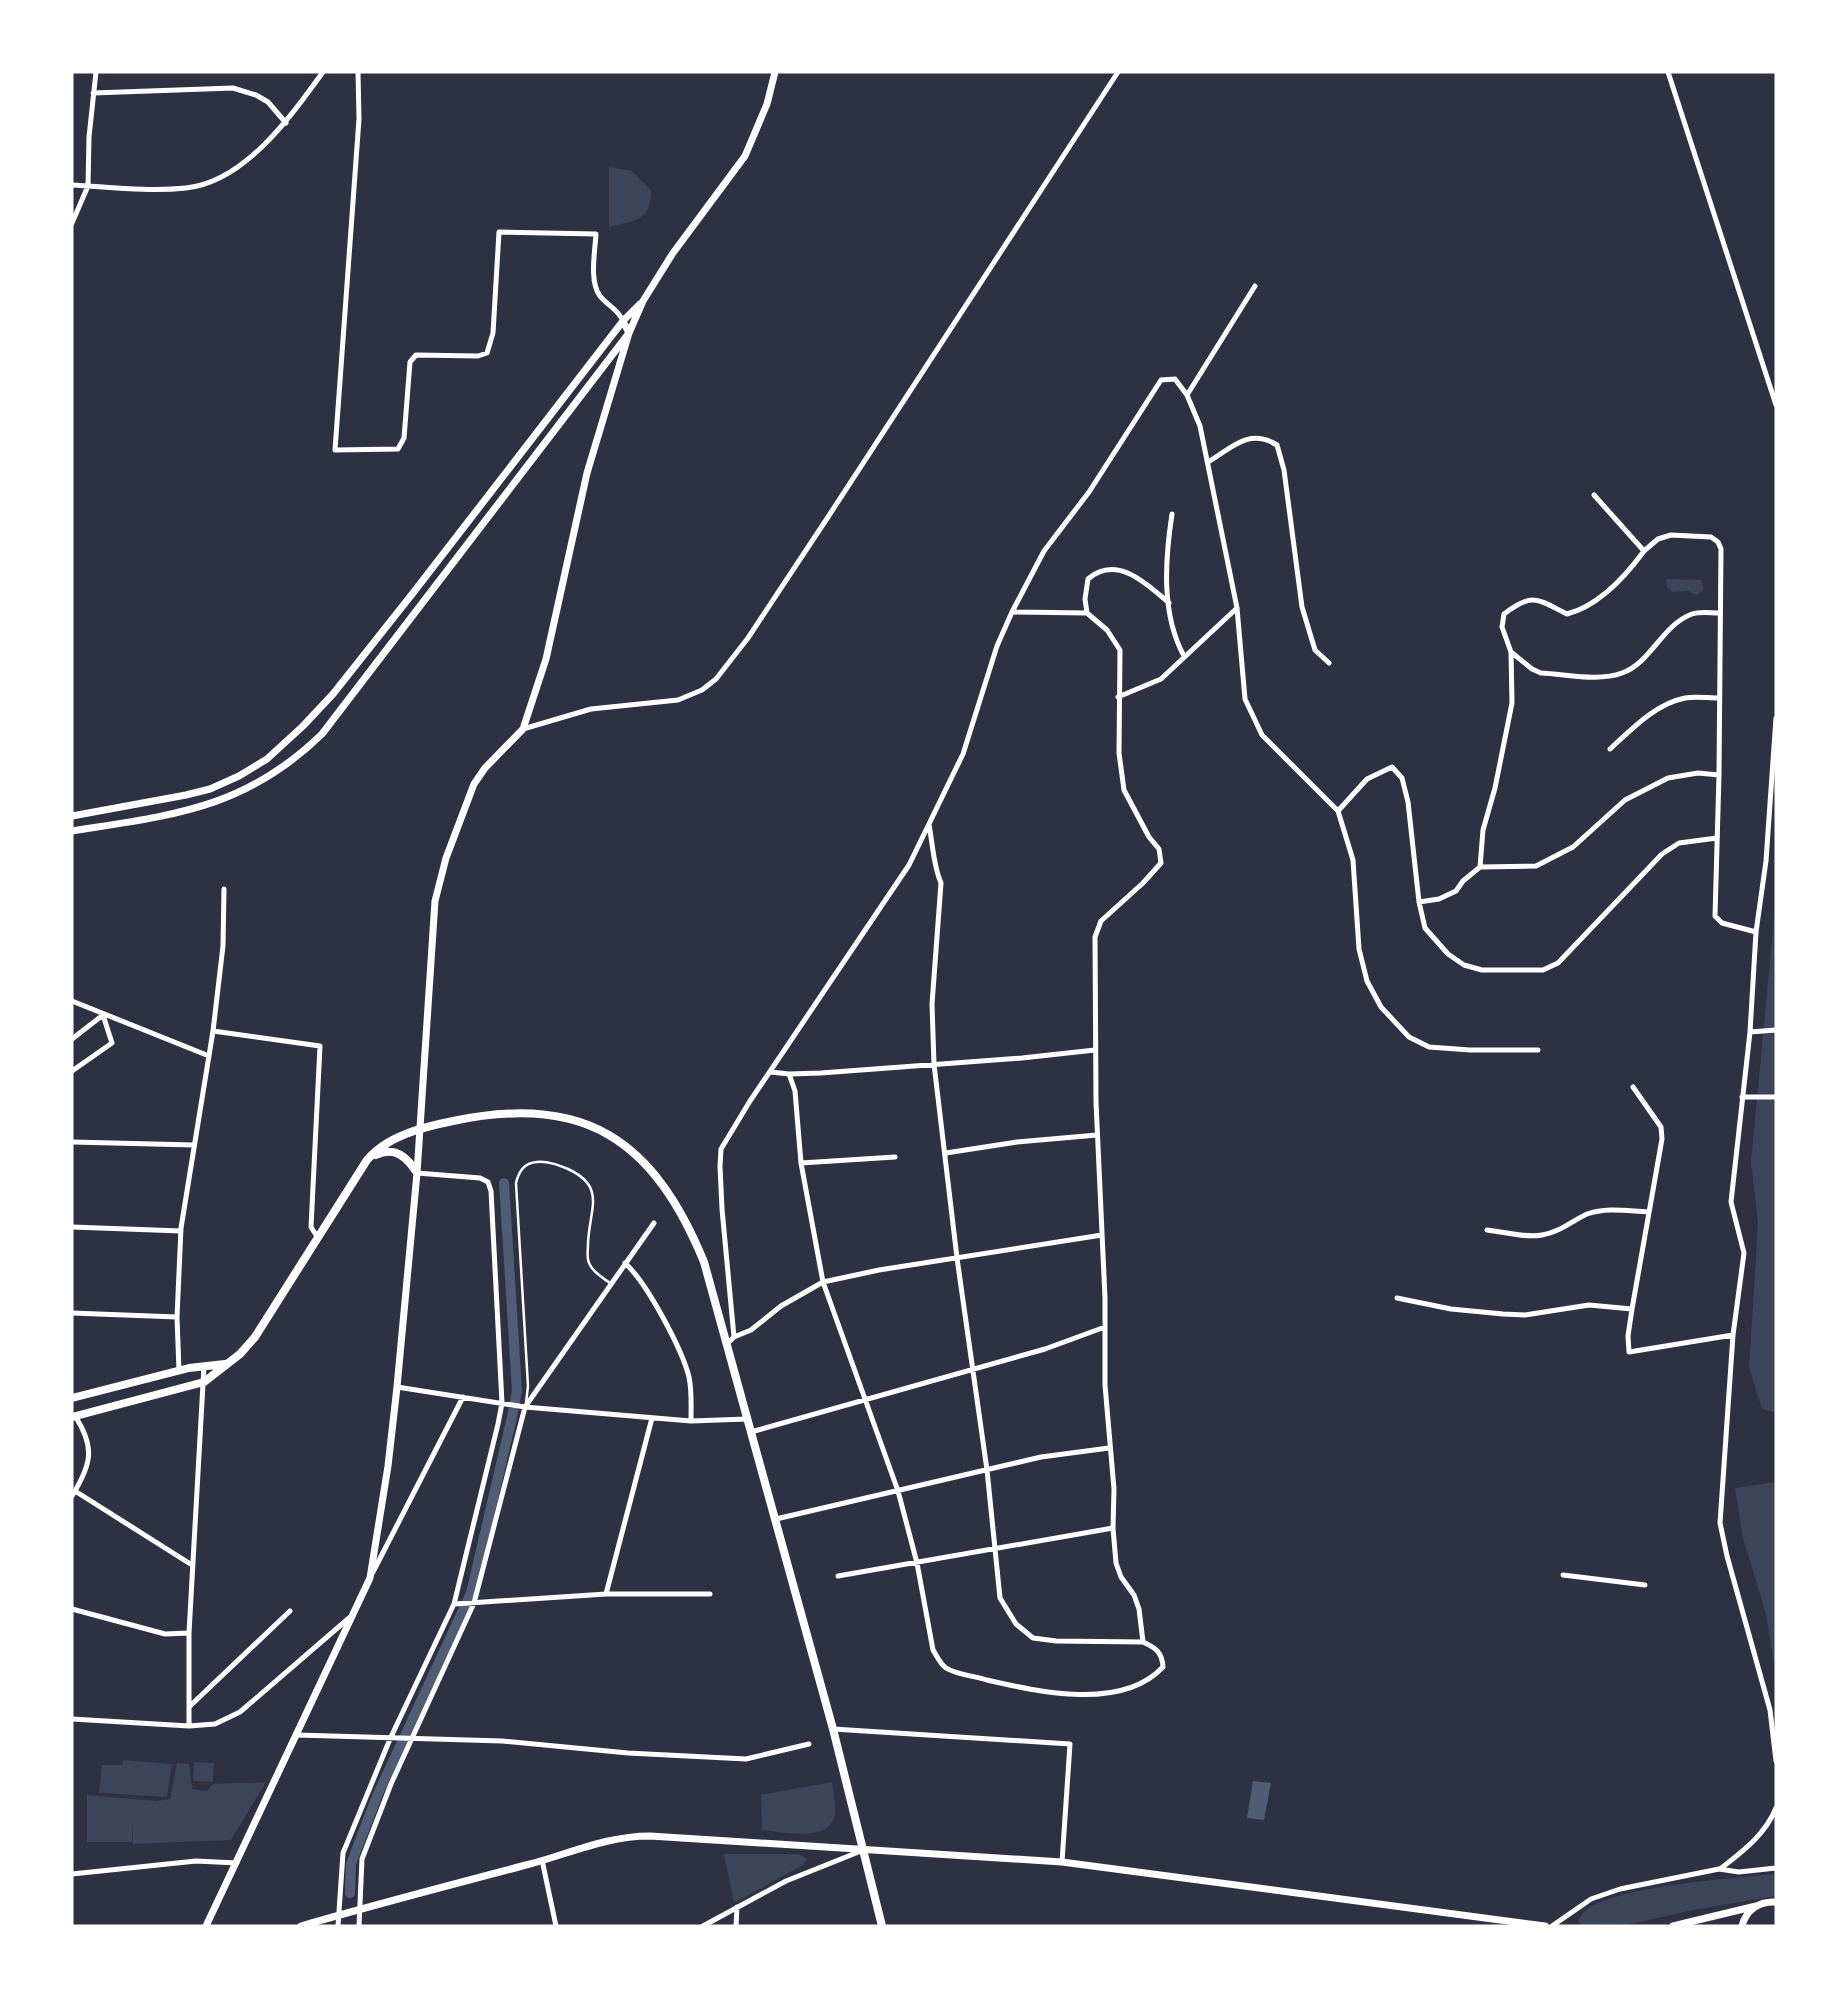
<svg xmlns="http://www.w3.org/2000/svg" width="1848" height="1998" font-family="'Times New Roman',serif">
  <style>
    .green { fill: #3c4559 }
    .water { fill: #4f5d75 }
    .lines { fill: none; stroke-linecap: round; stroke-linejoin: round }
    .canal { stroke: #4f5d75; stroke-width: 10 }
    .service { stroke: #fff; stroke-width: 2.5 }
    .minor { stroke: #fff; stroke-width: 5 }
    .tertiary { stroke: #fff; stroke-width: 7 }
    .secondary { stroke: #fff; stroke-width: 8 }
  </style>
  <rect width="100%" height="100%" fill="#2d3142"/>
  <path class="green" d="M609,167l23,4 19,19c0,32 -16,30 -42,37z
    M1666,579l35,1 3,9 -7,6 -9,-4 -16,1 -5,-6z
    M1776,898v515l-14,-4 -13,-41 9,-145 -7,-61z
    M1776,1482v195l-10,-63 -23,-76 -8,-50z
    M123,1760l49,4 -5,33 -68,-4 3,-28h20z
    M194,1762l20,1 -1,19 -20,-1z
    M177,1763l12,1 3,25 15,2 6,-7 53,-2 -35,58 -98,4 -1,-21v19h-45v-47l69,6 14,-2z
    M832,1782c1,9 3,18 3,27 1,36 -50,23 -73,21l-1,-35z
    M724,1854h74l9,5 -4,6 -69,38z
    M1776,1874v22l-83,14 -71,16h-41l-3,-5c1,-1 5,-9 6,-9 26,-26 153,-34 192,-38z"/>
  <path class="water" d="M1253,1781l18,2 -7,37 -17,-2z"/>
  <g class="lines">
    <path class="canal" d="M350,1893l1,-29 26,-68 94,-203 41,-176 5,-26 -13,-208"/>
    <path class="service" d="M526,1403l2,-17 -12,-203c3,-12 8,-20 21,-21 11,-1 21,3 31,7 39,18 21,40 20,75 0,7 -2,15 2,21 4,8 13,13 20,18"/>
    <path class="minor" d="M358,72l1,47 -24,331 63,-1 6,-11 6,-76 6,-7 62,1 9,-3 6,-20 6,-101 97,2c-1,17 -7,48 4,62 8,10 18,13 23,25
      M1668,72l108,333
      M93,93l140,-5 23,7 12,7 18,21
      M72,185c37,2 76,7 114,3 59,-6 105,-72 137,-116
      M72,223l16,-37 1,-49 7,-65
      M1187,395l13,31 37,182 8,91 17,36 76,76 15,49 6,89 8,32 14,26 28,30 20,10 41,3h68
      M1208,462c25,-15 41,-34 69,-17l7,25 18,137 13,43 14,13
      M1594,495l50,56 14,-12 13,-4 40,2 7,5 3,7 -2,226 -4,141 7,7 34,9 -6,100 -19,170 13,51 -11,82 -13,188 7,33 43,154 6,51
      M1172,514c-7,46 -11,100 12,142
      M1012,612l75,1 20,17 13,20 -1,103 5,37 25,47 10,12 2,14 -18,20 -42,38 -6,16 1,165 9,196v87l9,104 -1,39 3,35 5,14 13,18 5,14 4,33
      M1087,613l-2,-14 3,-20c29,-25 59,5 81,24
      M1511,652l21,17 9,4c25,1 57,9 81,0 29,-10 40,-48 70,-59 9,-3 18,-1 27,-1
      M1118,697l43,-18 76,-71
      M523,729l68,-20 87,-9 24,-10 14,-11 32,-41 80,-121 290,-445
      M1610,749c22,-20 45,-45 75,-51 10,-2 23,0 34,0
      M1338,811l29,-32 25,-12 10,11 6,24 11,100 20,-3 17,-8 7,-10 17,-14 3,-37 12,-42 17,-85 -1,-51 -9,-25 2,-13c29,-22 33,-15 63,0 31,-8 58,-37 77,-63
      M1480,867l56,-1 37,-19 52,-47 43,-22 30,-5 21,2
      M1419,902l6,26 23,26 16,11 18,5h61l15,-7 104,-109 17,-11 38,-5
      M1756,932l10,-71 10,-143
      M72,1001l137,55
      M213,1031l107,15 -9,181 7,11
      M1750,1032l26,-2
      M72,1039l31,-24 9,28 -40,28
      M771,1072l18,2 32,-1 201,-15 73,-8
      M789,1074l6,17 6,72 22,119 75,209 19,72 16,87c4,6 7,14 13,18 11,7 29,8 41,12 52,12 135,31 176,-13 -1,-15 -7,-19 -20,-25l-87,-1 -23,-3 -17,-14 -16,-26 -13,-128 -30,-212 -23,-194 -2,-60 9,-121c-8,-18 -8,-38 -12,-58
      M1633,1087l28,40 1,12 -30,170 -4,27 1,16 104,-17
      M1742,1097h34
      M72,1142l122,3
      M946,1153l71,-11 80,-7
      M801,1163l94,-6
      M72,1227l109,4
      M1487,1230c18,2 38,8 55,5 18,-3 30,-14 45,-21 20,-7 40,-3 61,-2
      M625,1263c22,20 57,86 64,114 3,14 2,29 2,44
      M1397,1298l54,11 52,5 22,1 64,-10 43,4
      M72,1313l105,4
      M734,1337l17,-7 30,-24 42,-24 56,-12 223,-35
      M728,1343l6,-6 -12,-128 -2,-43 1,-17 29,-48 159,-236 54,-111 34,-108 15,-34 32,-61 45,-59 72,-112 14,-1 12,16 68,-109
      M179,1371l-2,-54 4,-89 32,-197 10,-85 1,-57
      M397,1387l128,20 166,14 56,-2
      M751,1432l294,-83 60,-22
      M75,1491l117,74
      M72,1496c19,-31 24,-48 3,-80
      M776,1519l265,-62 68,-9
      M373,1572l90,-175
      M1563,1575l82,10
      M838,1576l275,-48
      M606,1594l46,-176
      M454,1604l152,-10h104
      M72,1609l93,25 24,-1
      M190,1706l100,-95
      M72,1719l117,7 26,-2 25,-12 109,-94
      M189,1726v-93l15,-267
      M833,1729l237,15 -8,118
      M297,1735l205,6 126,12 118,6 63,-15
      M542,1860l14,66
      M1720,1869c23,-18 45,-34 56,-61
      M72,1874l124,-13 41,2
      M338,1926l5,-73 47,-114 64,-135 44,-180 4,-21 -11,-212 -3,-9 -8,-4 -63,-5
      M359,1926l3,-67 29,-75 83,-181 51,-196 129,-184
      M703,1926l83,-45 75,-30
      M736,1926l1,-19
      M1552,1926l39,-27 29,-10 99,-20 20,3 37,-4"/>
    <path class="tertiary" d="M72,816l114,-21 24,-6 29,-13 28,-17 36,-33 30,-32 80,-101 210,-272 17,-17
      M72,831c101,-16 173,-22 250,-97l307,-401 14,-32 30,-48 72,-97 22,-52 8,-32
      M206,1926l164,-348 18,-112 9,-79 20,-214 18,-272 11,-43 28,-74 11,-16 38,-39 23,-70 41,-186 42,-140 -6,-12
      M301,1926c76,-22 153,-42 229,-62 41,-11 77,-28 120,-28l412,26 483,64
      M1673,1926l83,-20
      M1742,1926c4,-16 17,-25 34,-24"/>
    <path class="secondary" d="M376,1155c19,-9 31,2 41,18
      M72,1398l117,-30 36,-4
      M72,1417l132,-35 36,-28 15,-17 112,-177c20,-24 56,-33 86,-39 132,-28 201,19 251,141l129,467 49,197"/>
  </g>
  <rect width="1848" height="1998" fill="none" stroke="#ffffff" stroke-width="147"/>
</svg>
